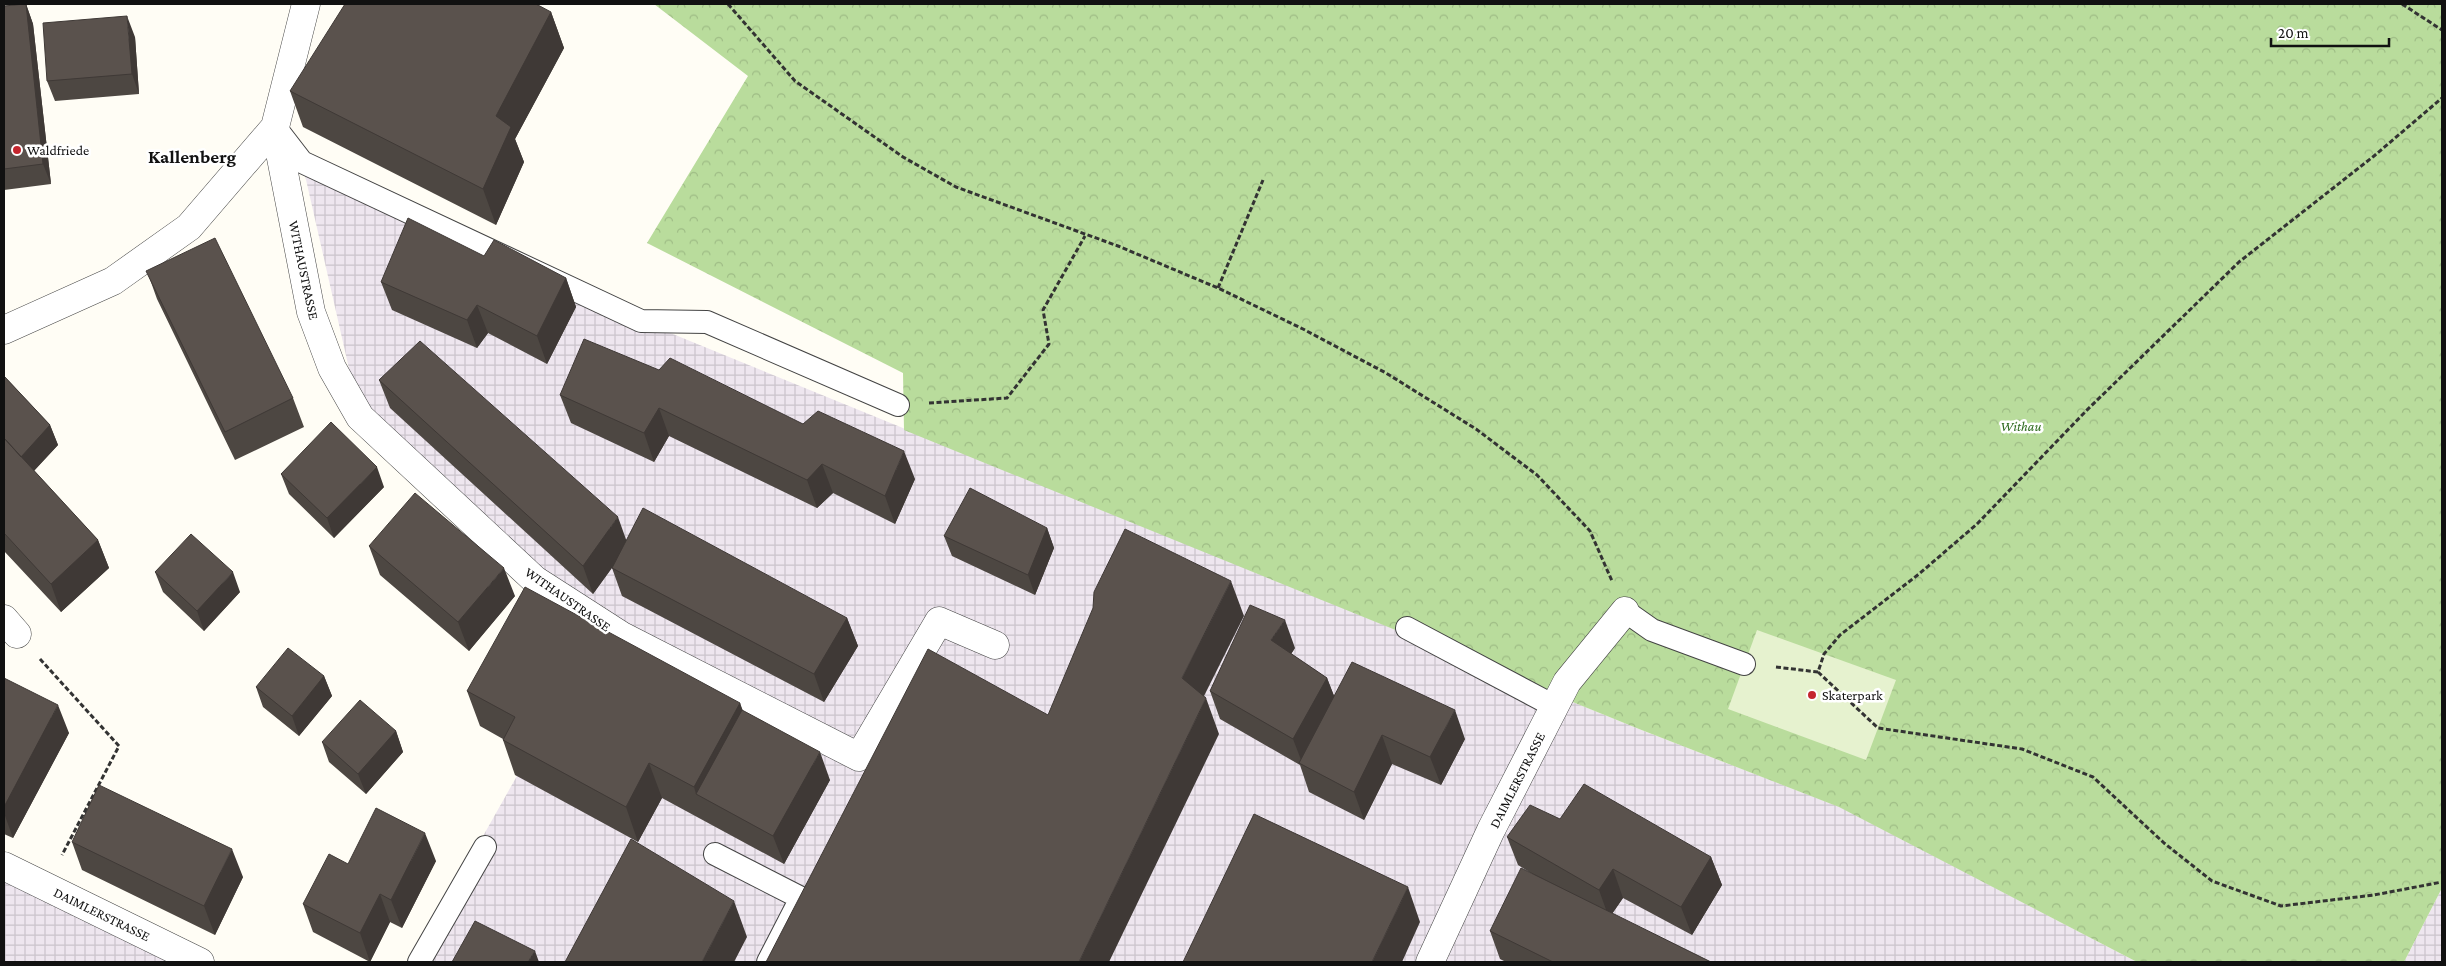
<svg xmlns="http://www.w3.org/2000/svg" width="2446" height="966" font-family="'Crimson Pro',serif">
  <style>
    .industrial { fill: url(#industrial-grid) }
    .forest { fill: url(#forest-crowns) }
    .pitch { fill: #e6f2cf }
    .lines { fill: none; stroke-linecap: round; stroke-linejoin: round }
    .service-casing { stroke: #444; stroke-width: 24 }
    .minor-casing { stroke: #444; stroke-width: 29 }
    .path { stroke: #333; stroke-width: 3; stroke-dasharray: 5 2.5; stroke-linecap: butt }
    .service { stroke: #fff; stroke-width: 22 }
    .minor { stroke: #fff; stroke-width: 28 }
    .wall { fill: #4d4742 }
    .shaded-wall { fill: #3f3936 }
    .building { fill: #5a524d; stroke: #3f3936 }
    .poi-dot { fill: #c4262e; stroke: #fff; stroke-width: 2 }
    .labels { text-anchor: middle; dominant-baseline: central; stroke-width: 5; stroke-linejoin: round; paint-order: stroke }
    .poi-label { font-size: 14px; fill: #111; stroke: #fff; text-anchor: start }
    .street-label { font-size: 14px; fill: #111; stroke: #fff }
    .park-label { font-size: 14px; font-style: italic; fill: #2f6b1f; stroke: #fff }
    .district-label { font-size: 19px; font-weight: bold; fill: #111; stroke: #fff }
  </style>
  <defs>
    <pattern id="industrial-grid" width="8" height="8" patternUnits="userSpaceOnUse" patternTransform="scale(1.25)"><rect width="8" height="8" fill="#eee6ef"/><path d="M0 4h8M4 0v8" fill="none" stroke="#cbc4cc"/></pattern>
    <pattern id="forest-crowns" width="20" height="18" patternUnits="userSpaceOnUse" patternTransform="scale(1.25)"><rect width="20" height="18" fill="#b9dc9c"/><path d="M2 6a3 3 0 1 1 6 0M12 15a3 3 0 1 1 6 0" fill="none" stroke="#9ebc85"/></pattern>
  </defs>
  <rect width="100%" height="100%" fill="#fffdf5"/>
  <path class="industrial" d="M302,162l339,159 998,408 201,78 297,155h-1725l189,-335 -241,-210z
    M4,866l196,96h-196z
    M2442,888v74h-38z"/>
  <path class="forest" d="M654,4h1788v884l-38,74h-267l-298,-155 -200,-78 -735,-299 -1,-57 -256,-130 101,-167z"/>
  <path class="pitch" d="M1757,630l139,50 -30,80 -138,-51z"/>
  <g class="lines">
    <defs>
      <path id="service" d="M275,127l27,35 339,159 66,1 191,83
        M1625,611l27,19 92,34
        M1407,628l147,78
        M715,854l86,44 -33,64
        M419,962l66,-115"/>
      <path id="minor" d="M275,127l36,185 21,56 28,49 175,163 87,56 237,121 80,-136 56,24
        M4,330l109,-49 76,-54 86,-100 31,-123
        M4,619l13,15
        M4,866l196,96
        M1430,962l61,-132 76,-148 58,-71"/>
    </defs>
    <use href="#service" class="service-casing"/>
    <use href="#minor" class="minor-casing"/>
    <path class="path" d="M728,4l67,77 108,76 53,30 162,59 100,42 85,41 83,44 90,56 61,46 53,56 22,50
      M2402,4l40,26
      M1218,288l45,-108
      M929,403l78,-5 42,-54 -6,-34 42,-74
      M40,659l79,87 -57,109
      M1776,667l42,5 6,-18 16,-19 79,-61 58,-50 109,-113 153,-149 135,-106 68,-58
      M1818,672l60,56 144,21 71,28 71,66 48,38 69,25 93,-11 68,-13"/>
    <use href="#service" class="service"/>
    <use href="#minor" class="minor"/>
  </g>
  <path class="wall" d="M26,4l7,20 18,160 -47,6v-184z
    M551,12l13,36 -49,91 9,23 -28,63 -193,-98 -13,-36z
    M135,37l4,57 -84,7 -8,-20z
    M484,256l82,22 10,29 -29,57 -59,-31 -11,15 -85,-38 -11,-28z
    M147,271l146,127 11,29 -69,33 -78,-161z
    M659,370l144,54 112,55 -20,45 -62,-31 -16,15 -148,-72 -15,26 -83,-39 -11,-28z
    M4,376l46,49 8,20 -24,26 64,69 11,28 -48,44 -57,-61z
    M379,380l247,160 221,78 11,28 -34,56 -202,-106 -10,-28 -19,26 -203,-186z
    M281,474l103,13 -50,51 -45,-44z
    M1047,528l7,20 -19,47 -83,-39 -8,-20z
    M369,546l146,50 -46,55 -89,-76z
    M155,572l85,20 -36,39 -41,-39z
    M1295,648l-4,6 36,24 7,18 131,43 -24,46 -49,-21 -28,56 -55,-28 -9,-27 -80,-46 -10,-28z
    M324,676l8,20 -33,40 -36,-29 -7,-20z
    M4,678l65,55 -56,105 -9,-4z
    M467,691l273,12 2,7 88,70 -46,84 -122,-66 -24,44 -123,-67 -12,-35v-1l-23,-13z
    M396,731l7,21 -37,42 -37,-32 -7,-20z
    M1560,819l151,38 11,28 -30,50 -69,-37 -11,16 99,48h-205l-6,-3 -10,-28 44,-56 -16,-10 -11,-28z
    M72,842l171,35 -28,58 -133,-65z
    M436,861l-34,67 -12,-6 -20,40 -57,-30 -10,-28 45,-40z"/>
  <path class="shaded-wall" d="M26,4l7,20 18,160 -8,-20z
    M551,12l13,36 -49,91 9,23 -28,63 -13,-36 13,-73z
    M127,16l8,21 4,57 -7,-20z
    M566,278l10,29 -29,57 -10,-28z
    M477,305l11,28 -11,15 -10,-28z
    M659,408l10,28 -15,26 -10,-29z
    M50,425l8,20 -32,34 -7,-20z
    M904,451l11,28 -20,45 -10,-28z
    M822,464l11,29 -16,15 -10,-28z
    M377,467l7,20 -50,51 -7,-20z
    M618,517l10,28 -35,49 -10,-28z
    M1047,528l7,20 -19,47 -7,-20z
    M98,540l11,28 -48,44 -10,-28z
    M504,568l11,28 -46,55 -11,-29z
    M233,572l7,20 -36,39 -7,-20z
    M1231,581l13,35 -49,98 -13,-36z
    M847,618l11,28 -34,56 -10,-28z
    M1285,620l10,28 -14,21 -10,-29z
    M324,676l8,20 -33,40 -7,-20z
    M1327,678l11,28 -35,59 -10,-26z
    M1206,698l13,36 -110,228h-30z
    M740,703l13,35 -57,56 -2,-7z
    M58,705l11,28 -56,105 -9,-25v-6z
    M1455,710l10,29 -24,46 -11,-28z
    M396,731l7,21 -37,42 -8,-20z
    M1382,735l10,29 -28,56 -10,-28z
    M820,752l10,28 -46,84 -11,-28z
    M649,763l13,35 -24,44 -12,-35z
    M425,833l11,28 -34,67 -11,-28z
    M232,849l11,28 -28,58 -11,-29z
    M1711,857l11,28 -30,50 -11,-28z
    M1613,869l10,29 -14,20 -10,-28z
    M1408,887l12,35 -18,40h-30z
    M380,894l10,28 -20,40 -10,-29z
    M734,901l13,36 -13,25h-32z
    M535,951l4,11h-11z"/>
  <path class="building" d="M26,4l17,160 -39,5v-163z
    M345,4h191l15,8 -55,104 15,11 -28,62 -193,-98z
    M127,16l5,58 -85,7 -4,-58z
    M408,218l76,38 10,-16 72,38 -29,58 -60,-31 -10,15 -86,-38z
    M215,238l78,160 -68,34 -79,-161z
    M584,339l75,31 11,-12 133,66 15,-13 86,40 -19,45 -63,-32 -15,16 -148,-72 -15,25 -84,-38z
    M420,341l198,176 -35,49 -204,-186z
    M4,376l46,49 -29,32 -17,-19z
    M331,422l46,45 -50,51 -46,-44z
    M4,438l94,102 -47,44 -47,-51z
    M970,488l77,40 -19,47 -84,-39z
    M415,493l89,75 -46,54 -89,-76z
    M643,508l204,110 -33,56 -202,-106z
    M1125,529l106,52 -49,97 24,20 -127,264h-313l162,-313 120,66 45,-107 1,-16z
    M191,534l42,38 -36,39 -42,-39z
    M525,587l215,116 -46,84 -45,-24 -23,44 -123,-67 12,-23 -48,-26z
    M1250,605l35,15 -14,20 56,38 -34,61 -83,-48z
    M288,648l36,28 -32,40 -36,-29z
    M1352,662l103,48 -25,47 -48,-22 -28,57 -55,-29z
    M4,678l54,27 -54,102z
    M360,700l36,31 -38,43 -36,-32z
    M742,710l78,42 -47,84 -77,-42z
    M1584,784l127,73 -30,50 -68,-38 -14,21 -92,-53 23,-32 30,14z
    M99,785l133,64 -28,57 -132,-64z
    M376,808l49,25 -34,67 -11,-6 -20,39 -57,-29 26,-50 19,10z
    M1254,814l154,73 -36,75h-189z
    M631,839l103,62 -32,61h-137z
    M1521,868l190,94h-158l-63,-31z
    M475,921l60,30 -7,11h-76z"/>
  <g class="poi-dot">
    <circle cx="17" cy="150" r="5"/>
    <circle cx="1812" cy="695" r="5"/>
  </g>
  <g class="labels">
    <g class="poi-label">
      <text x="27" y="150">Waldfriede</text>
      <text x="1822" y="695">Skaterpark</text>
    </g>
    <g class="street-label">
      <text transform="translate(304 270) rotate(78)">WITHAUSTRASSE</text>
      <text transform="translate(568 599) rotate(35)">WITHAUSTRASSE</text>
      <text transform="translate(1517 780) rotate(-63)">DAIMLERSTRASSE</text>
      <text transform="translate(102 914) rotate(26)">DAIMLERSTRASSE</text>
    </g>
    <g class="park-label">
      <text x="2021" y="426">Withau</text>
    </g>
    <g class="district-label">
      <text x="192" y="156">Kallenberg</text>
    </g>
  </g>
  <rect width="2446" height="966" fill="none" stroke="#111111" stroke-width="10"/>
  <path d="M2271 38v8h118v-8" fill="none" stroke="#111111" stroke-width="2.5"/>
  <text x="2278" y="38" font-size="15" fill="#111111" stroke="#ffffff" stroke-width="4" paint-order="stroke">20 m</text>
</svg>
